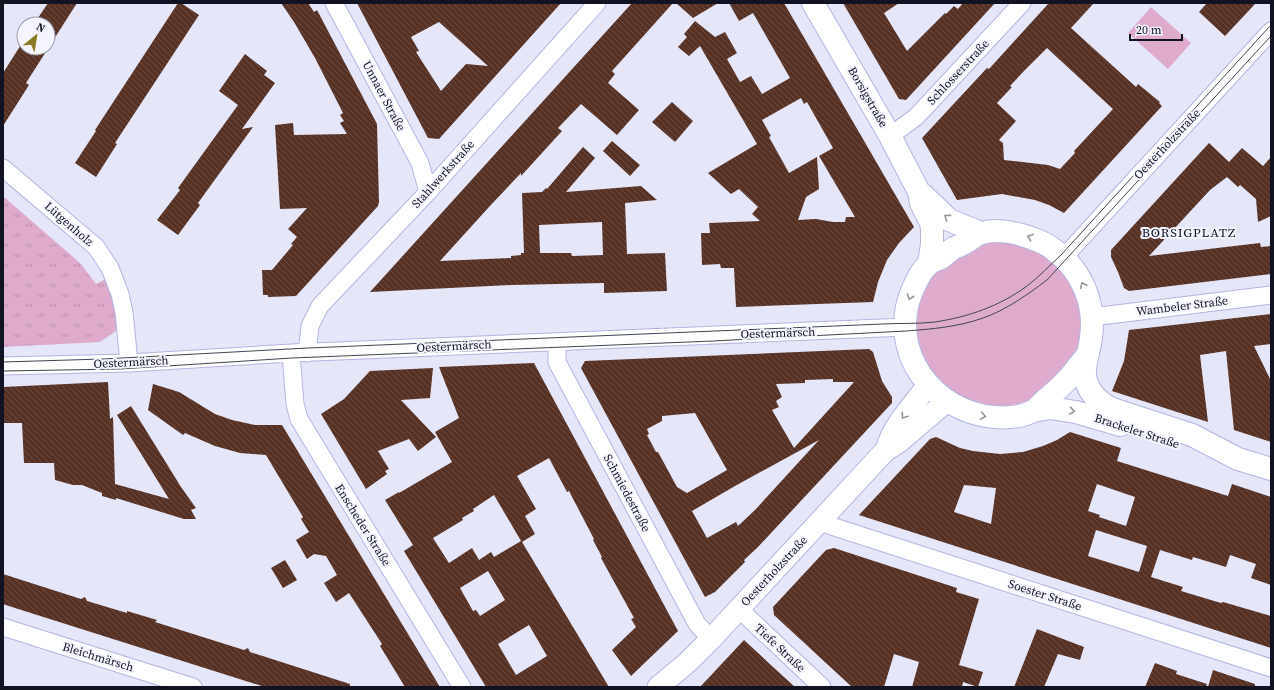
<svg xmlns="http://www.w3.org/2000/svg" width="1274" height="690" font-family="'Source Serif 4',serif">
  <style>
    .grass { fill: #dfabcd }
    .park { fill: url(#park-tufts) }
    .building { fill: url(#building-back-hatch); fill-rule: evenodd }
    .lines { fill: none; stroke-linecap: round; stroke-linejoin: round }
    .minor-casing { stroke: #b1b5e0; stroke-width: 19 }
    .tertiary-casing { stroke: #b1b5e0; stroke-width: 23 }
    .secondary-casing { stroke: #b1b5e0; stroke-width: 24 }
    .minor { stroke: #fff; stroke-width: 17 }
    .tertiary { stroke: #fff; stroke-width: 21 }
    .secondary { stroke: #fff; stroke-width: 22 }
    .tram { stroke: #424353; stroke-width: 1 }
    .oneway { stroke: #94959c }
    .labels { text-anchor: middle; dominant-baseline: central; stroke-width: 4; stroke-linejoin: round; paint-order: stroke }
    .street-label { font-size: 12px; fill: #121322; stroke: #f4f5fe }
    .neighbourhood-label { font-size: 13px; letter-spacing: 1px; fill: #121322; stroke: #f4f5fe }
  </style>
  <defs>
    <pattern id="park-tufts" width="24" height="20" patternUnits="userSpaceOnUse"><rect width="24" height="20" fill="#dfabcd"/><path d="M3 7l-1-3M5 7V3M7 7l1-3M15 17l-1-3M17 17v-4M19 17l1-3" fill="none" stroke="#be92b0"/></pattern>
    <pattern id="building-back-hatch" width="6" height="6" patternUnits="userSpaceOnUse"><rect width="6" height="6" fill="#573124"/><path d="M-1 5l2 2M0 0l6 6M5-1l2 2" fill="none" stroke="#6a4c43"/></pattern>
  </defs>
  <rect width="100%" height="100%" fill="#e5e7f9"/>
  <path class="grass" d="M1151,7l40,36 -23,26 -40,-36z
    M917 324a82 82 0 1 1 164 0a82 82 0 1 1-164 0Z"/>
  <path class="park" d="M3,196l77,67 16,21 10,-5 8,20 5,30 -19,13 -97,5z"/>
  <path class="building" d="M48,3h29l-51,80 3,2 -26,41v-53l21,-33v8h24v-24h-14z
    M178,3h3l18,12 -84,128 2,1 -21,33 -21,-14 21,-32 -1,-1z
    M281,3h27l6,9 3,-2 60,114 2,78 -1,4 -82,90 -28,1v-2h-5l-1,-25h10l21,-25 -2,-1 6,-7 -9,-8 19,-21 -27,1 -5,-84 18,-2 1,12 53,-1 -7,-11 4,-2 -4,-6 3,-2 -28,-55 -21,-36z
    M357,3h204l-122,136 -11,-1zM439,22l49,44 -22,-2 -25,27 -25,-39 3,-1 -8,-14z
    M632,3h41l-61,68 3,3 -7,9 31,27 -22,25 -36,-31 -23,24 4,3 -41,45v-3l-32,34 -49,54 71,-3v-2l10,-1v-2h3l-2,-60 20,-1 4,-4 1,1 36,-42 12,11 -29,34 75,-6 16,14 -32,3 2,51 38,-1 2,38 -63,2v-10l-92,2 -142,7zM602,222l1,33 -31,1 -1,-3h-31l-1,-28z
    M676,3h42l-25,15z
    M729,3h55l130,224 -15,16 -12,17 -9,22 -5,20 -137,5 -2,-39h-13l-1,-4 -18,1 -1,-32h9l-1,-10 51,-2 -8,-7 6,-7 -19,-18 -8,5 -23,-21 49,-29 -57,-98 -11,10 -11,-9 9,-10 -3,-3 11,-13 20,16 10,-5 12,21 -10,6 13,23 11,-6 11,18 28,-16 -37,-65 -14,8zM801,98l3,6 3,-2 26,46 -14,8 36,61h-9l-1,5h-12l-17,-3 -18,1 8,-23 13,-8 -2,-32 -28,16 -20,-36 2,-1 -9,-16z
    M843,3h56l-15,10 23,38 38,-38 1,1 8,-8 4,3 5,-6h32l-89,97 -7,-1z
    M1049,3h45l-23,25 65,59 2,-3 22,18 -1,1 3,3 -98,107 -15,-8 -14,-5 -33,-6 -45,6 -35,-62 65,-70 2,1zM1047,48l66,61 -39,42 1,2 -15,16 -12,-4 -44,-5 -1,-17 -4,-3 17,-19 -19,-18 15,-16 -2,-1 13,-14z
    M1207,3h49l-31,33 -26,-24z
    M245,54l22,17 -3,4 11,8 -33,46 11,-2 -55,76 2,2 -22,30 -21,-15 23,-30 -2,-2 60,-83 -19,-14z
    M672,102l21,19 -18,21 -23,-20z
    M612,141l28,24 -10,11 -27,-25z
    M1209,143l20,19 13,-14 21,18 8,-9v59l-13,6 -2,-23 -16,-14 -2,2 -11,-10 -17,13 -61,66 111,-13 1,4 10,-1v28l-142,17 -5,-3 -6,-16 -7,-15v-7z
    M1271,314v30l-17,2 17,35v61l-37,-12 -8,-79 -26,4 8,67 -96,-31 12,-30 5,-31z
    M869,349l4,3 9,29 10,16v6l-134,144 -14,13 1,2 -30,30 -10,5 -124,-229 4,-7zM833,379v3h21l-60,66 -22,-38 7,-3 -3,-6 6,-4 -6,-13 29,-1v-3zM695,413l32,57 -40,23 -10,-6 -19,-35h-2l-9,-17 2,-1 -2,-5 15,-8v-5zM819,440l-64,70 -17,16 -2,-4 -29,16 -15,-27 43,-25z
    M534,363l144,268 -47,45 -19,-26 24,-23 -5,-8 3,-1 -33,-60 1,-1 -9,-17 1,-1 -25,-48 -2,1 -18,-34 -32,18 19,33 -11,7 10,18 -13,8 87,145h-123l-82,-136 9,-6 -28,-45 14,-8v1l53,-31 -17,-30 24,-14 -20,-51zM494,495l27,46 -27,16 -3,-5 -12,8 -7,-12 -23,15 -16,-25 30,-18 -1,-2 12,-7 -1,-2zM488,571l17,29 -25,16 -4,-6 -3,1 -13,-23zM529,625l18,31 -31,19 -18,-31z
    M433,368l-3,30 -29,2 35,37 -18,14 -9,-12 -31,12 11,18 -4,2 2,3 -21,15 -45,-75 23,-15 26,-28z
    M108,382l2,37 3,-2 2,67 54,15 -52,-84 14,-9 50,81 15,21 -5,2 5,9h-12l-68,-21v2l-14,-4v-3l-20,-8h-9l-18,-5 -1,-17h-30l-2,-40h-19v-36z
    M153,384l26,8 36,22 17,6 23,5h27l158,262h-35l-25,-41 2,-2 -33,-51 -13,9 -12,-19 13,-8 -11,-19 -12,-2 -7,5 -11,-19 13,-8 -8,-13 2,-2 -37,-62 -26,-2 -25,-7 -30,-13 -2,2 -35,-25z
    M1070,432l51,16 -4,13 111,35 4,-12 39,13v88l-20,-7 5,-14 -26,-9 -4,12 -33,-10 -1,3 -32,-10 -9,27 32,10 -2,4 40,12 2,-1 48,14v32l-412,-133 71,-76 6,-2 24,11 13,3 27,3 23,-2 20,-6 14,-6zM1097,484l38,13 -9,29 -27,-9 1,-2 -12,-4zM964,485l32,3 -5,36 -37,-12zM1096,530l51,16 -8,26 -51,-16z
    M834,548l123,40 -1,4 23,7 -20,66 24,7 -5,15 -15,-5 -1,5h-50l7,-25 -25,-8 -10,33h-32l-78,-72 -1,-8 53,-57z
    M285,560l12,20 -14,8 -12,-20z
    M3,574l78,25 4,-2 2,4 40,12v-2l30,9 -2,2 89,28 4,-2 2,4 100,32v3h-85l-250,-79 -12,-4z
    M1037,629l47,18 -4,13 -22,-6 -14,33h-30z
    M744,640l29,27 22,20h-95z
    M1155,663l22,8 -1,3 31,10 -1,3h-61z
    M1213,670l42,14v3h-47z"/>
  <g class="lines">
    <defs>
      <path id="minor" d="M334,3l86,160 8,29
        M890,136l26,-19 106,-114
        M3,168l93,79 14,21 10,26 4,18 5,51
        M1064,257l207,-226
        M1092,317l179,-22
        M557,342v20l140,262 14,15
        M291,353l4,51 4,15 163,268
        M307,353l3,-27 10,-20 108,-114 169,-189
        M3,366l126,-3 162,-10 615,-26
        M819,522l452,146
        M739,609l83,78
        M3,627l190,60"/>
      <path id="tertiary" d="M888,444c8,-22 26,-40 40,-59
        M658,687l30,-25 23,-23 174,-188 14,-9 48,-41"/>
      <path id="secondary" d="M813,3l77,133 29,56 2,11 10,20 1,6v15l-3,19
        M923,195l26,25 32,13
        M1087,356c-8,8 -13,17 -21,25 -6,7 -14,13 -21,19 -4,4 -8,9 -12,11 -11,6 -27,7 -39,6 -61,-5 -107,-66 -82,-126 4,-9 9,-21 17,-27 3,-3 8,-4 12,-6 4,-3 8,-7 13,-10 5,-2 10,-4 14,-7 5,-3 9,-7 14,-8 18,-5 40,1 57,8 5,2 10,5 14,8 28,20 43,54 38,88 -1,13 -7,25 -6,38 2,17 13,27 27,34l80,26 46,24 33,10
        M1033,411l17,-3 26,4 44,13"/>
    </defs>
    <use href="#minor" class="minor-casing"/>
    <use href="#tertiary" class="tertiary-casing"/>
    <use href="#secondary" class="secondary-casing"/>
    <use href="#minor" class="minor"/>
    <use href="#tertiary" class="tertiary"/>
    <use href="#secondary" class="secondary"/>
    <path class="tram" d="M3,362l100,-3 205,-11 575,-24c17,-1 35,0 52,-2 33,-5 65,-16 92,-36 12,-9 23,-21 34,-31l210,-230
      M3,371l117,-2 172,-11 421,-17 193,-10c26,-2 52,-4 77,-13 23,-8 44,-23 64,-38l224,-244"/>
  </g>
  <defs><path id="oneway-chevron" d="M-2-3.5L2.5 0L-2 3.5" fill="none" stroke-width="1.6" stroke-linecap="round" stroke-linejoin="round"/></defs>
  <g class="oneway">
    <use href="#oneway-chevron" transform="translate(947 217) rotate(-144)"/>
    <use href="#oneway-chevron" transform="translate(1030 237) rotate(-160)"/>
    <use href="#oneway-chevron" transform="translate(1083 285) rotate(-116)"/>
    <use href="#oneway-chevron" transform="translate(910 297) rotate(109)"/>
    <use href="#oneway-chevron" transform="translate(1072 411) rotate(9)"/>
    <use href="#oneway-chevron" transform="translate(904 416) rotate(124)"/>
    <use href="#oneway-chevron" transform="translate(983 416) rotate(10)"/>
  </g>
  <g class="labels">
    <g class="street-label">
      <text transform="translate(958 72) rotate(-47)">Schlosserstraße</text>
      <text transform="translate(384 96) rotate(62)">Unnaer Straße</text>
      <text transform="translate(868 97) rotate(60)">Borsigstraße</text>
      <text transform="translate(1167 144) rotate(-47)">Oesterholzstraße</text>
      <text transform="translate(443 174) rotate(-48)">Stahlwerkstraße</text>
      <text transform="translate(69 224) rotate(41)">Lütgenholz</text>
      <text transform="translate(1182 306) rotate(-7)">Wambeler Straße</text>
      <text transform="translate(778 333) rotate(-2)">Oestermärsch</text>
      <text transform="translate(454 346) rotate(-3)">Oestermärsch</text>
      <text transform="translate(131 362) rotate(-3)">Oestermärsch</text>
      <text transform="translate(1137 431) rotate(18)">Brackeler Straße</text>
      <text transform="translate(627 493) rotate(62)">Schmiedestraße</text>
      <text transform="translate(363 525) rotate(58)">Enscheder Straße</text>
      <text transform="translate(774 571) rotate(-47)">Oesterholzstraße</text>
      <text transform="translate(1045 595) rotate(18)">Soester Straße</text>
      <text transform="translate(780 648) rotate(43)">Tiefe Straße</text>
      <text transform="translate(98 657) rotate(17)">Bleichmärsch</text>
    </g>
    <g class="neighbourhood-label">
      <text x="1189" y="232">BORSIGPLATZ</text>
    </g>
  </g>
  <rect width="1274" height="690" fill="none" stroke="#121322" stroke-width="8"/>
  <g transform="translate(36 36) rotate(30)"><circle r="19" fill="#f4f5fe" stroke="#9a9ba6"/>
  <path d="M0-3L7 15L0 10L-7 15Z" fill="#897b21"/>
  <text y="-6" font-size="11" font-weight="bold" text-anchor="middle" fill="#121322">N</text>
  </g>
  <path d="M1130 34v6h52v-6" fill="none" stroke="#121322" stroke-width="2"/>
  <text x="1136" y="34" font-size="12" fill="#121322" stroke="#f4f5fe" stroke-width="3" paint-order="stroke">20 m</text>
</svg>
